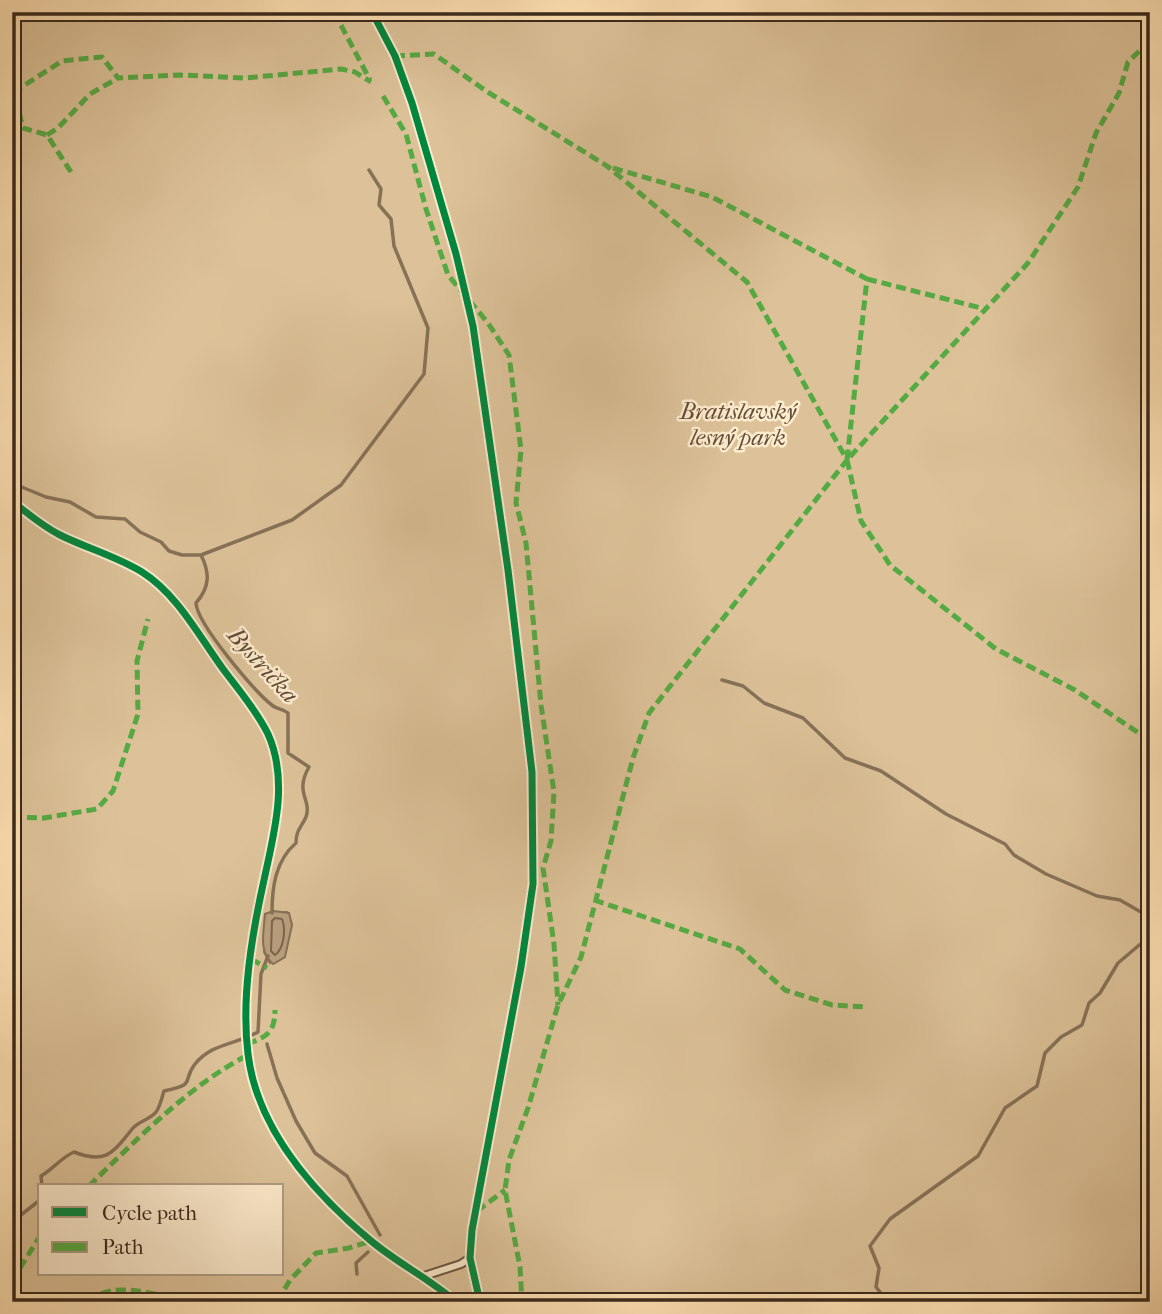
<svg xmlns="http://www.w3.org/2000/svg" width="1162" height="1314" font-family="'IM FELL French Canon',serif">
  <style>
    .green { fill: #ddc299; stroke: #8c765a; stroke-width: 2; fill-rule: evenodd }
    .water { fill: #bba280; stroke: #877258; stroke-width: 2 }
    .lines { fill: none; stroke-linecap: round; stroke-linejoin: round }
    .shore { stroke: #7a664e; stroke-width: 2 }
    .stream { stroke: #877258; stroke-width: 3.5 }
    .service-casing { stroke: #6b5742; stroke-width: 10 }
    .service { stroke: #feecce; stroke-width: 6 }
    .quiet { stroke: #55ab43; stroke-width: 5; stroke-dasharray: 10 5; stroke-linecap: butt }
    .cycleway-casing { stroke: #feecce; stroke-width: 11 }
    .cycleway { stroke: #00873e; stroke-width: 7 }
    .labels { text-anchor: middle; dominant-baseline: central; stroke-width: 5; stroke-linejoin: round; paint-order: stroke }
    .park-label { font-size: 23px; font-style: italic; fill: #634f3b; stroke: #feecce }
    .water-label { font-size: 24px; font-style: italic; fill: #614d3a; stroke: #feecce }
  </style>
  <rect width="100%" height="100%" fill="#fee1b3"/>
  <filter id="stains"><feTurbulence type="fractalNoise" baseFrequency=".00286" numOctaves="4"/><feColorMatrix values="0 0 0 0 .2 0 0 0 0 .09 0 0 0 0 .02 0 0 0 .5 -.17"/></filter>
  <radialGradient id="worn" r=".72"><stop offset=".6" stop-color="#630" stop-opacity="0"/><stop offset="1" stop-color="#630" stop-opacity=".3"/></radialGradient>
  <path class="green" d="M12,12h1138v1290h-1138zM287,912l5,13 -22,38 -6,-11 1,-38zM40,1186h242v88h-242z"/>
  <path class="water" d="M273,911l16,2 3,12 -7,32 -12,7c-15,-12 -9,-33 -8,-50z"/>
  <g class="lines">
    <path class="shore" d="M275,918l7,1c4,10 2,30 -7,36l-4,-4 1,-30z"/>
    <path class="stream" d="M12,483l34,14 24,5 26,15 29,2 15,13 21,10 8,9 13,4h19c9,18 9,32 -5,48 1,21 59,89 77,103 4,3 10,3 15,7v40l21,14c-15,26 3,32 -3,50 -5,11 -10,13 -10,26 -21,18 -24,45 -24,70
      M201,555l91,-35 49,-35 83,-111 4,-46 -34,-82 -3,-27 -12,-14 2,-16 -12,-19
      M722,680l21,6 21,17 39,15 42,40 36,13 65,43 59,30 9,11 32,19 51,22 23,4 26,15
      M267,1044l10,34 19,43 19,32 32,23 33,59
      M42,1186l-1,-10c12,-7 21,-19 33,-24 33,13 39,0 59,-24 6,-7 18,-9 23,-16 4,-5 6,-15 8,-21 34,-7 17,-9 31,-27 17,-21 40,-19 63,-32l3,-58 7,-18
      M12,1222l28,-22
      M357,1274l-1,-11 12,-11
      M888,1302l-12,-15 3,-19 -9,-22 20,-27 88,-63 27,-48 32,-22 8,-33 16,-16 21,-12 7,-22 11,-10 18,-30 26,-22 2,-26 4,-5"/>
    <defs>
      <path id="service" d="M372,12l23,44 17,47 44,151 17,72 35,244 24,202 1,112 -12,83 -49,263 -2,28 10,44
        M12,501c15,12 30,25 48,34 26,13 56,21 82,37 35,22 57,64 81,97 15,20 34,42 45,65 21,47 6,99 -4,146 -12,54 -23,118 -16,174 9,75 66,139 122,186 27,23 60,39 86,62
        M421,1277l40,-13 9,-6"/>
    </defs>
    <use href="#service" class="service-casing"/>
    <use href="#service" class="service"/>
    <path class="quiet" d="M334,12l36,68
      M395,56l39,-2 52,37 121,75 140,116 100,178 -198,253 -16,45 -52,199 -23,48 -30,103 -19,52 -4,30 15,77 2,35
      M383,96l23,38 20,75 22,66 40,48 21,32 12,95 -5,53 10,40 15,162 13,87 -3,49 -8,27 11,76 4,61
      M47,135l11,-7 32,-34 28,-16
      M613,168l99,29 155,82 -20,181 181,-197 50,-76 18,-54 23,-40 9,-31 22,-21
      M71,172l-24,-37 -24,-7 -9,-36 48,-31 40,-4 16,21 62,-3 65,3 96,-9 14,3 16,10
      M867,279l118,30
      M847,460l14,61 29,44 106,84 79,41 68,46
      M12,817l32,1 53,-9 16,-18 25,-77 -1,-53 11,-42
      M594,900l146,49 45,41 47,15 35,2
      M251,959l16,9
      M247,1044c20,-7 28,-12 28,-34
      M89,1186c46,-45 102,-102 159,-131
      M477,1211l28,-21
      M12,1281l28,-45
      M89,1302c20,-23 71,-7 96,0
      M277,1302l13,-22 26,-27 33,-5 22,-7
      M497,1302h18"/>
    <defs>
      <path id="cycleway" d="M372,12l23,44 17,47 44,151 17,72 35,244 24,202 1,112 -12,83 -49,263 -2,28 10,44
        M12,501c15,12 30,25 48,34 26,13 56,21 82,37 35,22 57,64 81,97 15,20 34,42 45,65 21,47 6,99 -4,146 -12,54 -23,118 -16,174 9,75 66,139 122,186 27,23 60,39 86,62"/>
    </defs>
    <use href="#cycleway" class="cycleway-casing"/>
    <use href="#cycleway" class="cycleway"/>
  </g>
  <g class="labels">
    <g class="park-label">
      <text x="738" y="411">Bratislavský<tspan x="738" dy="26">lesný park</tspan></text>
    </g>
    <g class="water-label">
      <text transform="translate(263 665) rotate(48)">Bystrička</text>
    </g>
  </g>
  <rect width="1162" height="1314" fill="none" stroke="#fee1b3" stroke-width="42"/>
  <rect x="14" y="14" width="1134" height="1286" fill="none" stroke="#3a291c" stroke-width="3.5"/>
  <rect x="21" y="21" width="1120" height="1272" fill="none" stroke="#3a291c" stroke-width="2"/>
  <rect x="38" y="1184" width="245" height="91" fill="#feecce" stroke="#b09e87" stroke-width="2"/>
  <rect x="52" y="1207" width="35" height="10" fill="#00873e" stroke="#b09e87" stroke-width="2"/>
  <text x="102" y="1220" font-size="21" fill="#3a291c">Cycle path</text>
  <rect x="52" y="1242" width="35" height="10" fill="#55ab43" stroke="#b09e87" stroke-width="2"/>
  <text x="102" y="1254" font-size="21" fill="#3a291c">Path</text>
  <rect width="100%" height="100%" filter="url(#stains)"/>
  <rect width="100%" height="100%" fill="url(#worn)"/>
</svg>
